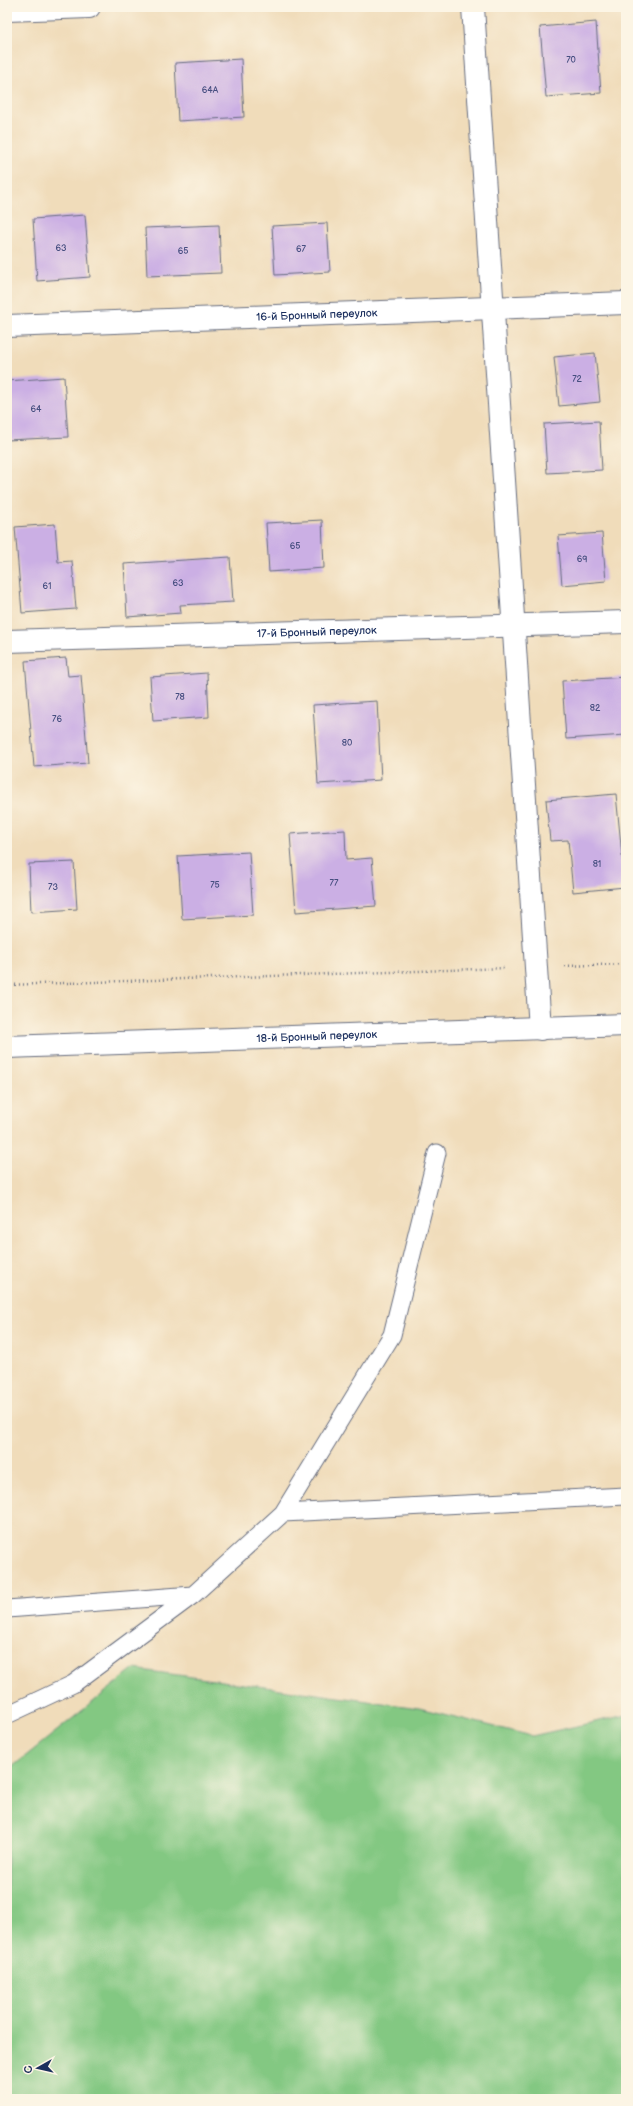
<svg xmlns="http://www.w3.org/2000/svg" width="633" height="2106" font-family="'Balsamiq Sans',sans-serif">
  <style>
    .green { fill: #83c882; stroke: #4f7c70 }
    .building { fill: #cbafe4 }
    .lines { fill: none; stroke-linecap: round; stroke-linejoin: round }
    .service-casing { stroke: #666c7e; stroke-width: 19 }
    .minor-casing { stroke: #666c7e; stroke-width: 24 }
    .tertiary-casing { stroke: #666c7e; stroke-width: 24 }
    .path { stroke: #666c7e; stroke-width: 2.5; stroke-dasharray: 1 3; stroke-linecap: butt }
    .service { stroke: #fff; stroke-width: 17 }
    .minor { stroke: #fff; stroke-width: 22 }
    .tertiary { stroke: #fff; stroke-width: 22 }
    .labels { text-anchor: middle; dominant-baseline: central; stroke-width: 3; stroke-linejoin: round; paint-order: stroke }
    .number-label { font-size: 9px; fill: #474f80 }
    .street-label { font-size: 11px; fill: #1b2f5e; stroke: #fcf5e5 }
  </style>
  <rect width="100%" height="100%" fill="#fcf5e5"/>
  <filter id="ink" filterUnits="userSpaceOnUse"><feTurbulence type="fractalNoise" baseFrequency=".025" numOctaves="2"/><feDisplacementMap in="SourceGraphic" scale="8" xChannelSelector="R" yChannelSelector="G"/><feConvolveMatrix kernelMatrix="1 2 1 2 8 2 1 2 1" color-interpolation-filters="sRGB"/></filter>
  <filter id="wash" filterUnits="userSpaceOnUse"><feTurbulence type="fractalNoise" baseFrequency=".012" numOctaves="4" result="noise"/><feDisplacementMap in="SourceGraphic" scale="16" xChannelSelector="R" yChannelSelector="G"/><feGaussianBlur stdDeviation="0.9" result="paint"/><feColorMatrix in="noise" values="0 0 0 0 0 0 0 0 0 0 0 0 0 0 0 0 0 1.4 0 .05"/><feComposite in="paint" operator="in"/></filter>
  <g filter="url(#wash)">
    <rect width="100%" height="100%" fill="#f0dcba"/>
    <path class="green" d="M134,1669l285,39 113,28 94,-21v384h-619v-328z"/>
    <g id="blocks">
      <path class="building" d="M596,22l5,71 -55,4 -6,-70z
        M241,59l3,58 -66,4 -3,-58z
        M85,215l5,62 -53,4 -4,-62z
        M327,223l3,49 -55,3 -3,-49z
        M219,225l2,48 -74,3 -2,-48z
        M595,353l5,49 -41,4 -5,-49z
        M64,377l4,60 -61,3v-59z
        M599,421l3,49 -55,3 -3,-49z
        M322,520l2,48 -55,4 -3,-49z
        M55,524l3,38 14,-1 4,48 -54,4 -7,-86z
        M602,533l4,48 -44,4 -4,-49z
        M230,557l3,45 -53,3 1,8 -54,4 -3,-53z
        M66,658l2,18 13,-1 7,88 -54,4 -9,-106z
        M207,673l2,44 -56,4 -3,-44z
        M626,677v58l-60,4 -4,-58z
        M377,701l4,79 -63,4 -5,-79z
        M616,794l9,93 -52,5 -5,-52 -18,1 -4,-41z
        M345,830l1,30 26,-2 4,48 -80,6 -6,-78z
        M249,852l4,63 -71,4 -4,-63z
        M74,862l3,47 -46,3 -2,-48z"/>
    </g>
  </g>
  <g filter="url(#ink)">
    <use href="#blocks" fill-opacity="0" stroke="#666c7e" stroke-width="1"/>
    <g class="lines">
      <defs>
        <path id="service" d="M283,1513l343,-17
          M7,1609l186,-14
          M7,1715l66,-31 120,-89 90,-82 109,-178 45,-182"/>
        <g id="minor">
          <path d="M473,7l67,1022"/>
          <path d="M7,10l82,-3"/>
          <path id="s1" d="M7,326l619,-23"/>
          <path id="s2" d="M7,641l619,-19"/>
        </g>
        <g id="tertiary">
          <path id="s3" d="M7,1047l619,-22"/>
        </g>
      </defs>
      <use href="#service" class="service-casing"/>
      <use href="#minor" class="minor-casing"/>
      <use href="#tertiary" class="tertiary-casing"/>
      <path class="path" d="M565,966l61,-2
        M7,985l499,-17"/>
      <use href="#service" class="service"/>
      <use href="#minor" class="minor"/>
      <use href="#tertiary" class="tertiary"/>
    </g>
  </g>
  <g class="labels">
    <g class="number-label">
      <text x="571" y="60">70</text>
      <text x="210" y="90">64А</text>
      <text x="61" y="248">63</text>
      <text x="301" y="249">67</text>
      <text x="183" y="251">65</text>
      <text x="577" y="379">72</text>
      <text x="36" y="409">64</text>
      <text x="295" y="546">65</text>
      <text x="582" y="559">69</text>
      <text x="178" y="583">63</text>
      <text x="47" y="586">61</text>
      <text x="180" y="697">78</text>
      <text x="595" y="708">82</text>
      <text x="57" y="719">76</text>
      <text x="347" y="743">80</text>
      <text x="597" y="864">81</text>
      <text x="334" y="883">77</text>
      <text x="215" y="885">75</text>
      <text x="53" y="887">73</text>
    </g>
    <g class="street-label">
      <text stroke="none"><textPath href="#s1" startOffset="310">16-й Бронный переулок</textPath></text>
      <text stroke="none"><textPath href="#s2" startOffset="310">17-й Бронный переулок</textPath></text>
      <text stroke="none"><textPath href="#s3" startOffset="310">18-й Бронный переулок</textPath></text>
    </g>
  </g>
  <rect width="633" height="2106" fill="none" stroke="#fcf5e5" stroke-width="24"/>
  <g transform="translate(38 2068) rotate(262)" stroke="#fcf5e5" stroke-width="3" paint-order="stroke">
  <path d="M0-3L7 15L0 10L-7 15Z" fill="#1b2f5e"/>
  <text y="-6" font-size="11" font-weight="bold" text-anchor="middle" fill="#1b2f5e">С</text>
  </g>
</svg>
